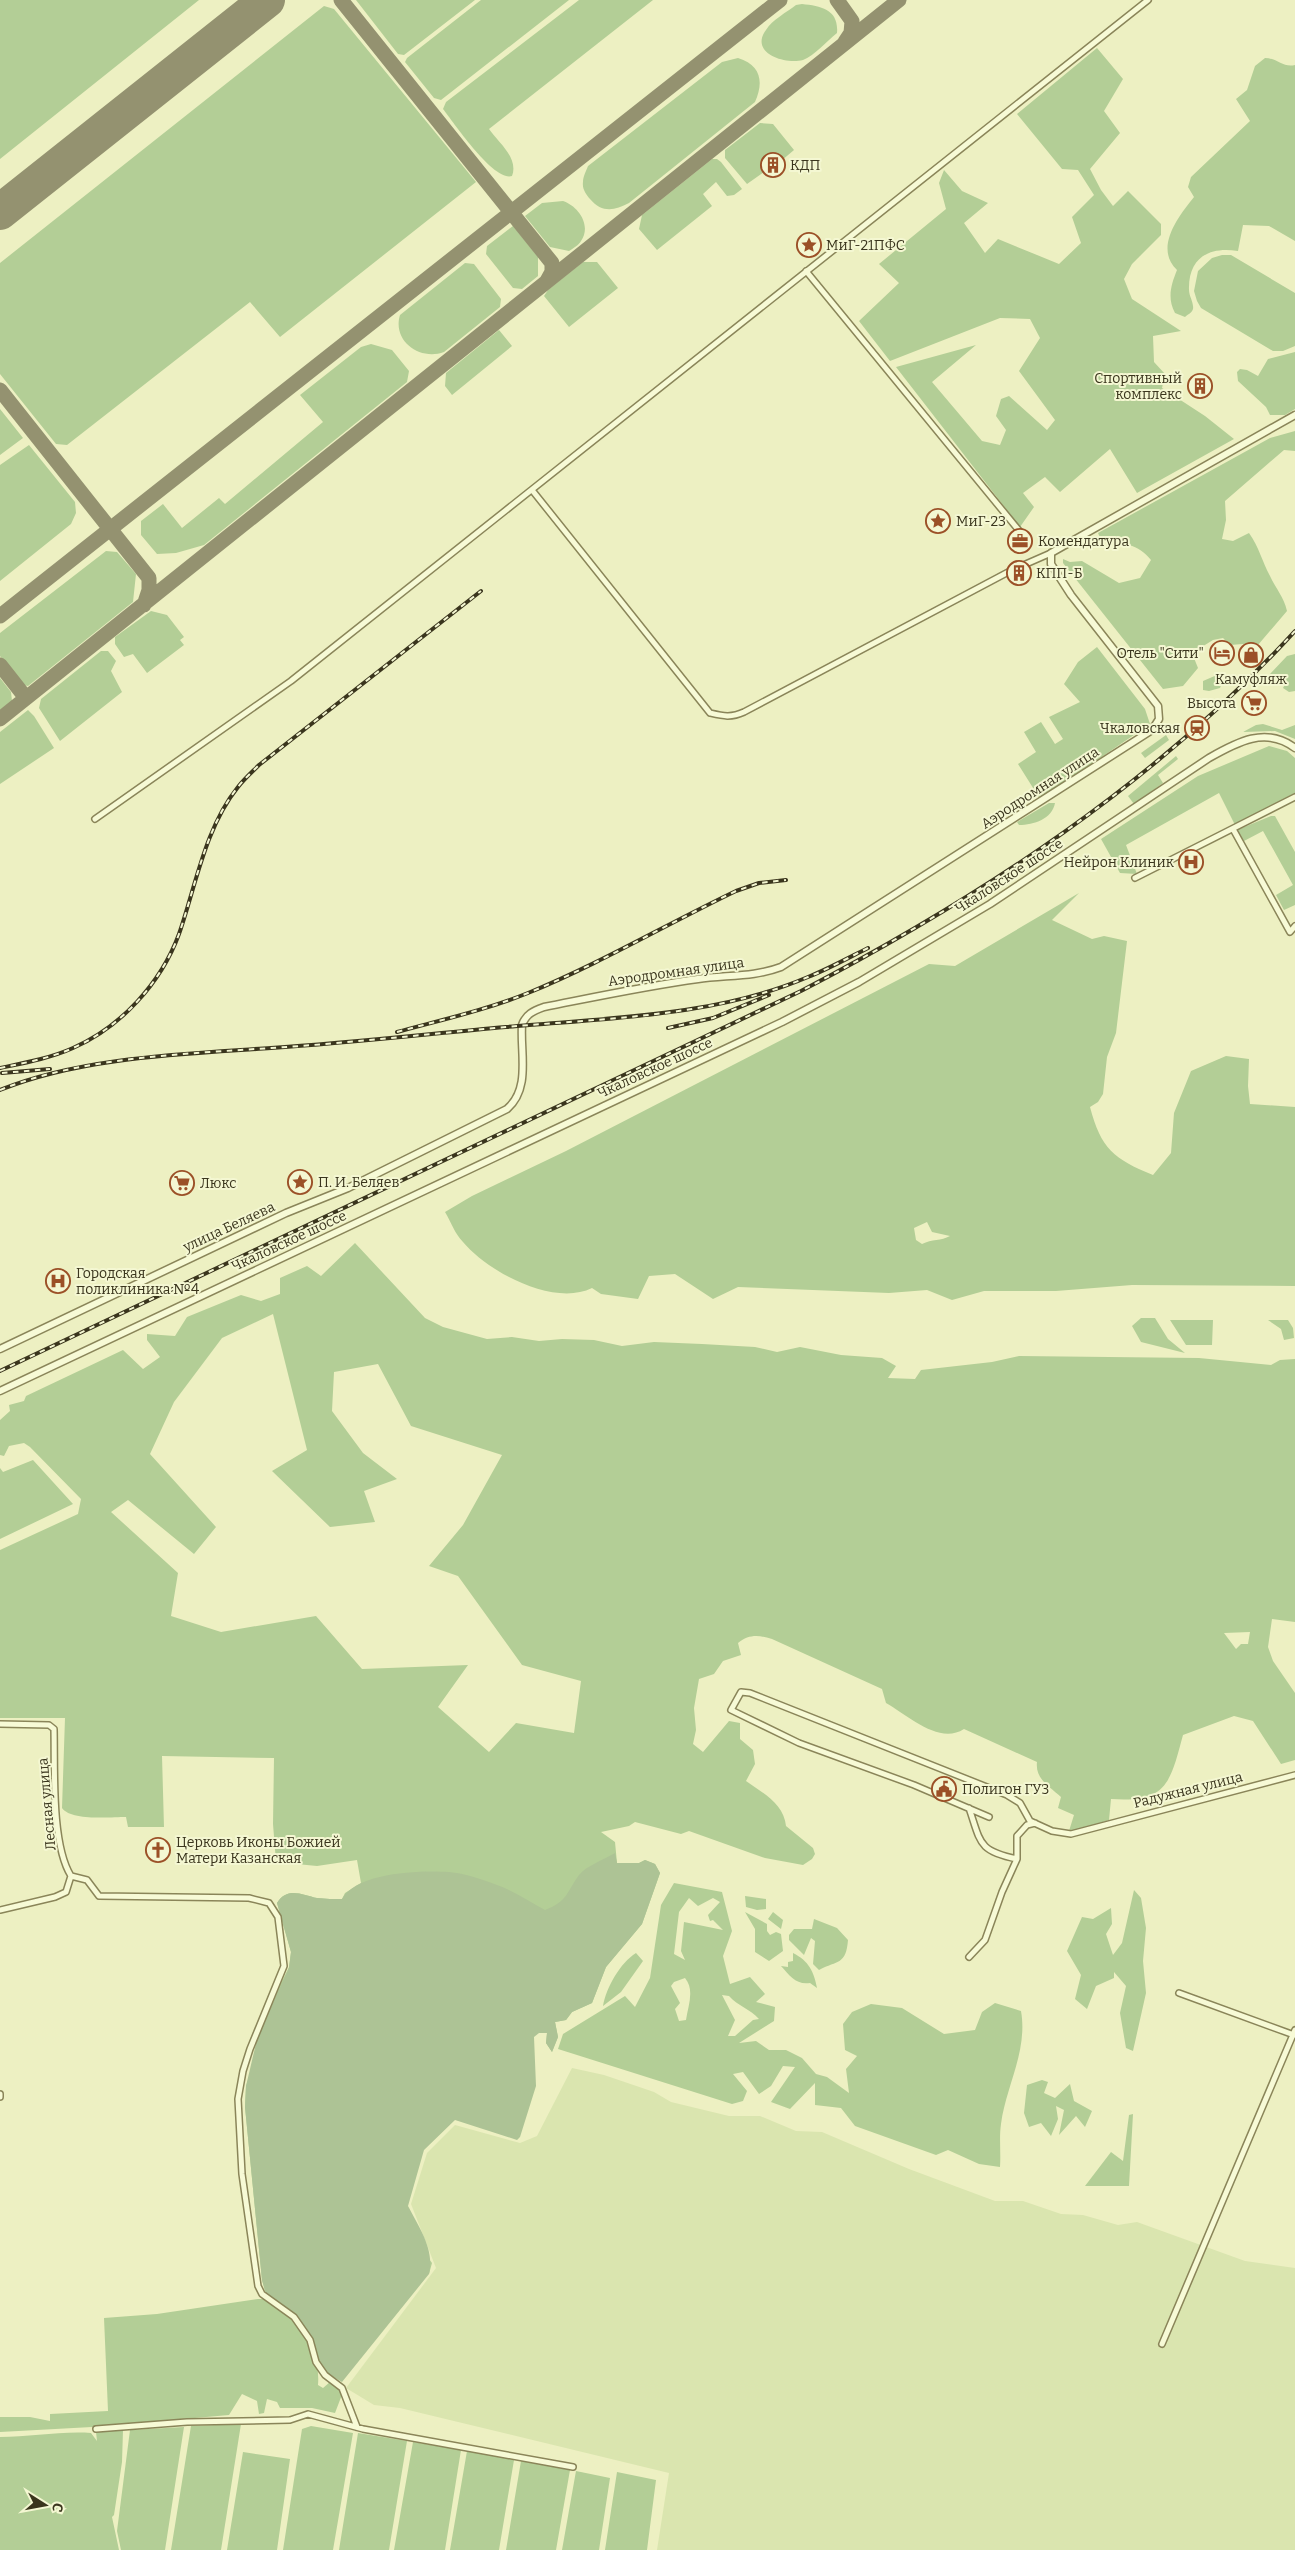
<svg xmlns="http://www.w3.org/2000/svg" width="1295" height="2550" font-family="Bitter,serif">
  <style>
    .farmland { fill: #dae5af }
    .green { fill: #b3ce96; fill-rule: evenodd }
    .cemetery { fill: #adc395 }
    .lines { fill: none; stroke-linecap: round; stroke-linejoin: round }
    .taxiway { stroke: #949270; stroke-width: 15 }
    .runway { stroke: #949270; stroke-width: 36 }
    .minor-casing { stroke: #8a8559; stroke-width: 8 }
    .tertiary-casing { stroke: #8a8559; stroke-width: 9 }
    .minor { stroke: #f7fad6; stroke-width: 5 }
    .tertiary { stroke: #f7fad6; stroke-width: 6 }
    .rail-casing { stroke: #3a351d; stroke-width: 4 }
    .rail { stroke: #f4f7d2; stroke-width: 2; stroke-dasharray: 5.5; stroke-linecap: butt }
    .labels { text-anchor: middle; dominant-baseline: central; stroke-width: 4; stroke-linejoin: round; paint-order: stroke }
    .poi-label { font-size: 14px; fill: #3a351d; stroke: #f4f7d2; text-anchor: start }
    .street-label { font-size: 14px; fill: #3a351d; stroke: #f4f7d2 }
  </style>
  <rect width="100%" height="100%" fill="#edf0c2"/>
  <path class="farmland" d="M572,2068l32,7 50,17 17,10 58,14h31l36,15 26,1 87,37 86,32h28l38,13 22,1 35,10 19,-3 108,39 50,7v282h-638l12,-77 -269,-65 -26,-3 -28,-17 90,-120 -25,-64 16,-51 28,-28 65,18 17,-7z"/>
  <path class="green" d="M0,0h199l-199,159z
    M356,0h119l-71,55 -6,-1z
    M481,0h88l-128,100 -7,-2 -29,-36 2,-4z
    M579,0h74l-164,129c9,13 30,29 23,47 -18,6 -58,-53 -69,-67l3,-7z
    M802,4c20,2 37,6 35,29 -10,8 -23,23 -34,27 -18,5 -54,-7 -37,-30 6,-10 21,-18 30,-25z
    M324,6l10,3 142,173 -196,155 -30,-35 -183,143 -11,-1 -56,-70v-111z
    M1097,48l26,31 -19,32 16,22 -30,36 11,21 12,16 15,-15 33,33v11l-29,29 -8,15 8,20 49,32 -28,5 1,26 11,12 -3,14 43,28 29,23 -97,54 -27,-44 -50,43 -15,-15 -22,16 11,14 -14,20 -124,-160 80,-22 -44,37 50,59 18,4 6,-15 -10,-14 5,-17 8,-3 38,34 8,-10 -36,-49 21,-33 -10,-19 -30,-1 -110,43 -31,-40 40,-38 -20,-19 67,-55 -7,-26 5,-13 18,21 26,12 -24,20 21,30 13,-14 61,25 22,-21 -9,-26 22,-22 -16,-25 -16,-1 -45,-55z
    M738,58c23,7 26,24 17,44l-126,101c-15,8 -27,10 -39,-4 -4,-5 -8,-10 -7,-17 0,-5 3,-11 5,-16l134,-104z
    M1265,58c12,0 18,10 30,7v176l-26,-15 -26,-1 -5,26c-29,-5 -50,7 -49,39 0,6 5,13 4,19 -1,4 -5,5 -8,8l-10,-4c-8,-15 -4,-28 2,-43 -23,-22 1,-53 17,-73l-6,-10 3,-10 59,-56 -14,-22 11,-9 8,-24z
    M760,123l13,1 21,26 -13,11 -7,-4 -6,2 -2,5 1,6 -20,14 -22,-26v-8z
    M712,159h5l4,3 21,27 -8,6 -7,1 -11,-14 -13,12 9,12 -55,44 -18,-21 3,-14z
    M563,201c15,5 29,24 18,40 -2,4 -9,8 -12,10l-19,-4 -25,-31 17,-13z
    M513,226l25,31v19l-16,13 -9,-1 -27,-34 1,-8z
    M1222,255h9l64,38v53l-12,5h-10l-72,-43 -4,-7 -3,-10 4,-20 14,-13z
    M583,262h14l21,26 -49,39 -25,-31 4,-6z
    M465,263l9,1 27,35 -1,8 -56,45c-24,9 -52,-11 -44,-37z
    M499,330l13,16 -60,49 -7,-9 1,-13z
    M371,344l21,6 17,21 -2,11 -203,163 -28,8 -19,1 -16,-19v-14l22,-17 19,24 37,-30 6,6 98,-82 -23,-27 61,-48z
    M1295,352v57l-10,6h-15l-4,-8 -28,-26 -1,-9 3,-3 7,1 11,6 10,-17z
    M0,409l23,29 -23,17z
    M1295,431v20l-11,-1 -59,51 1,19 -4,19 11,2 16,-8c10,14 13,28 21,43 6,13 14,21 17,35l-35,41 -9,-8 -13,1 -7,-7 -10,2 -21,13 6,15 -15,18 -20,3 -100,-126v-4l7,3 12,-1 37,22 21,-5 11,-18c-12,-16 -30,-18 -49,-18l-4,-9 172,-95z
    M29,445l46,57 1,11 -5,11 -71,57v-116z
    M106,551l11,1 19,22 -3,28 -105,84 -5,-1 -23,-29v-23z
    M151,611l16,4 17,22 -4,3 4,5 -37,28 -14,-19 -9,3 -9,-13v-7z
    M1097,647l48,62 5,15 -110,75 -22,-35 18,-12 -12,-20 17,-10 14,22 8,-5 -14,-22 31,-15 -16,-18 14,-22z
    M101,651h7l8,10 -5,10 11,21 -62,49 -21,-33 2,-9z
    M1295,654v37l-6,1 -6,-4 3,-6 -16,-8 17,-18z
    M1217,675l6,5 -3,8 -11,3 -6,-1v-9z
    M0,678l11,14 1,9 -12,9z
    M28,710l6,6 20,32 -54,36v-52z
    M1263,724l19,6 13,-5v14l-20,-8 -32,1 13,-7z
    M1166,735l3,5 -24,18 -4,-5z
    M1269,746l18,5 8,7v35l-60,32 -16,-32 -93,52 11,29 -17,-1 -19,-34 97,-63z
    M1176,756l2,3 -20,16 5,8 -29,21 -6,-8z
    M1049,803h6c-3,16 -21,22 -36,22l-2,-3z
    M1271,816h4l20,36v53l-11,5 -8,-15 17,-10 -30,-54 -19,10 -7,-11z
    M1079,893l-27,27 40,19 12,-3 23,5 -11,92 -9,24 -4,37 -5,8 -8,5c11,42 24,52 63,68l18,-22 3,-40 17,-42 35,-15 23,3 -1,27 2,18 45,3v179l-163,-1 -76,6h-72l-32,9 -25,-10 -38,3 -151,-6 -25,12 -38,-25 -26,2 -11,23 -37,-5 -9,-6c-38,19 -104,-16 -129,-46 -8,-8 -12,-20 -18,-30l27,-16 94,-45 363,-187 26,2zM927,1222l5,10 18,4c-9,5 -18,3 -28,8l-6,-4 -2,-12z
    M355,1243l70,75 18,9 44,12 25,-2 27,4 23,-2 32,1 28,6 32,-4 48,2 53,3 22,5 23,-5 41,8 41,3 14,8 -8,12 27,1 6,-9 71,-8 27,-6 180,2 72,7 9,-5 15,-1v263l-23,-3 -4,28 5,14 22,32v67l-14,4 -28,-43 -19,-5 -51,19c-13,48 -16,68 -72,64l-2,21 -32,11h-8l5,-16 -16,-7 3,-11c-12,-11 -26,-18 -24,-35l-73,-33c-25,16 -55,-13 -78,-26l-4,-14 -110,-50c-13,-4 -23,-5 -34,4l3,12 -18,6 -9,13 -15,5 -5,29 2,22 -3,14 10,8 26,-31 11,2v16l13,11 2,14 -9,17c17,12 38,23 40,45l27,22 2,6 -3,5 -9,6 -38,-7 -76,-27 -8,3 -46,-12 -6,4 -28,6 14,10 2,21h22l6,-3 10,4 5,9 -18,51 -36,43 -14,36 -20,9 -6,8 -11,2 3,15 -6,15 -6,-9 1,-10 -25,-6 -63,82 -67,71 34,75 6,8 -3,11 -163,20 -4,-14 -17,-173 1,-21 32,-97 11,-22 2,-15 -14,-49c10,-17 26,-8 40,-5 9,1 17,1 25,1l3,-6 16,-10 -4,-23 -40,6 -41,-4 -3,-38 1,-66 -112,-2 2,71h-36l-2,-10c-16,0 -55,4 -64,-9l3,-90h-65v-168l78,-36 3,-15 -51,-52 -6,-4 -15,3 -5,10 -4,-1v-35l10,-9 -1,-6 15,-4 2,-5 97,-46 20,19 17,-12 -13,-17v-6l28,2 12,-19 54,-22 20,6 19,-7v-16l27,-12 14,10zM273,1314l34,136 -35,21 58,56 45,-5 -11,-31 33,-12 -34,-26 -31,-42 2,-39 44,-8 33,62 91,29 -39,70 -34,41 29,10 64,89 59,16 -7,52 -58,-10 -27,29 -51,-45 30,-42 -106,4 -46,-53 -95,16 -50,-16 7,-43 -67,-61 17,-12 66,54 22,-27 -66,-73 24,-52 48,-64zM1250,1632l-2,12h-7l-5,5 -12,-16z
    M1141,1318h14l13,21 17,14 -44,-11 -9,-16z
    M1170,1320h43l-1,25h-26z
    M1268,1320h20l5,8 1,10 -10,2 -3,-11z
    M33,1460l40,44 -73,35v-71l3,4z
    M674,1883l48,9 10,39 -9,25 7,28 20,-7 15,17 -9,8 19,5 -1,14 -35,22 17,-2 13,9h17l16,8 14,16 11,3 22,16 -3,-24 11,-13 -12,-6 -2,-26 9,-12 19,-8 31,4 42,26 31,-4 7,-18 13,-9 26,8c7,40 -15,75 -20,113 -2,14 0,29 -1,43l-21,-3 -31,-14 -12,5 -81,-29 -14,-18 -26,-3v-22l-25,26 -19,-7 24,-35 -12,-1 -12,20 -12,8 -16,-22 -10,2 14,17 -4,10 -11,3 -174,-55 5,-15 62,-38 10,11 15,-29 11,-73zM689,1898l9,8 15,-8 7,4 -12,13 2,6 3,-1 10,10 -39,-8 -3,29 4,9 -11,-6 5,-42zM685,1978c10,12 3,28 1,42l-7,1 -4,-12 5,-6 -9,-17 3,-4zM722,1995l7,1c9,10 21,13 30,23l-6,1 -18,16h-7l7,-16z
    M1134,1890l7,8 5,30 -3,33 3,32 -13,58 -7,-3 -6,-35 6,-27 -12,-14v6l-18,8 -9,23 -12,-10 6,-24 -14,-24 15,-34 11,2 18,-11 1,16 -6,10 7,21 9,-12z
    M745,1896l21,3v10l-9,1 -11,-3z
    M745,1912l22,12v7l3,4 6,-3 5,2 2,17 -14,10 -14,-9v-23z
    M773,1912l10,8 -2,9 -13,-10z
    M814,1919l23,9 11,12c-2,25 -10,20 -29,30l-6,-6 2,-23 -4,-3 -7,17 -15,-15v-5l5,-6h18z
    M636,1953l7,8 -22,31 -18,14c3,-18 17,-43 33,-53z
    M793,1953c16,8 21,19 24,35l-7,-5c-14,2 -20,-7 -29,-17l7,1v-5l5,-1z
    M1042,2080l6,2 -4,11 11,5 15,-14 4,17 18,10 -7,16 -9,-11 -17,19 5,-25 -8,-4 2,13 -7,17 -10,-13 -12,4 -5,-14 3,-28z
    M1133,2114l-4,72h-44l26,-34 12,9 6,-46z
    M258,2299h8c8,7 18,10 26,17 18,16 28,46 26,69l5,3 7,-6 6,2 7,8 -8,21 -23,-5h-32l-3,-6 -10,-3 -3,14 -5,1 -2,-13 -15,-7 -13,21 -137,12 -92,5v-15h30l20,4v-7l58,-3 -4,-93 53,-4z
    M241,2424l-20,126h-50l20,-124z
    M311,2426l42,7 -20,117h-50l19,-121z
    M184,2427l-19,123h-44l-4,-19 13,-101z
    M123,2430l-1,32 -8,53 -2,2 7,33h-119v-113c30,0 61,-6 91,-4l6,8 -1,-9z
    M358,2433l49,8 -18,109h-50z
    M413,2442l48,8 -16,100h-51z
    M467,2451l47,9 -15,90h-49z
    M243,2452l47,7 -13,91h-50z
    M521,2461l49,9 -14,80h-50z
    M576,2471l34,7 -11,72h-37z
    M617,2472l39,8 -9,70h-42z"/>
  <path class="cemetery" d="M615,1853l2,10h22l6,-3 10,4 5,9 -18,51 -36,43 -14,36 -20,9 -6,8 -11,2 3,15 -6,15 -6,-9 1,-10h-8l-5,4 2,49 -16,51 -3,3 -62,-20 -31,30 -16,56c11,21 27,44 21,68l-87,108 -17,-10 -9,-13 -5,-21 -45,-44 -4,-14 -17,-173 1,-21 12,-51 31,-67 2,-16 -14,-49c10,-17 26,-8 40,-5 8,1 17,1 25,1 15,-27 79,-29 107,-27 15,1 35,8 48,13 17,6 33,17 48,25 23,-9 21,-17 34,-35 7,-9 26,-16 36,-22z"/>
  <g class="lines">
    <path class="taxiway" d="M341,0l211,263v9l-5,9
      M837,0l15,21 -1,12 -6,9
      M0,390l149,188v12l-5,15
      M0,616l780,-616
      M0,665l26,33
      M0,719l899,-719"/>
    <path class="runway" d="M0,212l267,-212"/>
    <defs>
      <path id="minor" d="M806,271l215,262
        M532,490l178,223c13,3 21,5 34,-1l270,-143
        M1019,567l32,-14
        M95,819l196,-138 857,-681
        M1233,829l57,103 5,-6
        M1135,878l160,-81
        M0,1724l49,1 5,4c1,39 -3,115 17,147
        M969,1808c12,35 9,43 48,51
        M989,1817l-75,-32 -115,-42 -68,-33 10,-18 9,1 257,102 13,8 10,18 22,10 19,3 224,-59
        M71,1876l16,4 12,16 150,2 20,5 9,14 6,49 -34,83 -7,22 -5,28 4,75 16,112 4,8 32,23 16,23 6,22 9,13 17,13 15,39
        M0,1910l55,-13 11,-5 5,-16
        M969,1957l16,-17 17,-48 15,-33v-23l10,-11 8,-2
        M1179,1993l115,42
        M0,2094v3
        M1162,2344l133,-314
        M96,2429l91,-7 103,-2 18,-6 55,15 210,38"/>
      <path id="tertiary" d="M0,1349l286,-136 62,-25 159,-79c24,-21 13,-56 15,-84 4,-11 11,-14 22,-18 51,-10 102,-21 154,-28 28,-4 57,-2 83,-12l371,-237 7,-11 -1,-13 -87,-111 -20,-31v-11l244,-138
        M0,1391l782,-369 77,-40 131,-78 219,-146c28,-16 57,-32 86,-10"/>
    </defs>
    <use href="#minor" class="minor-casing"/>
    <use href="#tertiary" class="tertiary-casing"/>
    <use href="#minor" class="minor"/>
    <use href="#tertiary" class="tertiary"/>
    <defs>
      <path id="rail" d="M668,1028l45,-10 56,-23
        M397,1032c44,-12 89,-22 131,-39 71,-29 139,-69 208,-102l23,-8 27,-3
        M0,1068c24,-5 51,-10 73,-20 48,-21 88,-65 106,-114 17,-49 26,-106 59,-147 6,-8 14,-15 21,-22l222,-174
        M2,1073l48,-4
        M0,1090c81,-33 184,-36 271,-42 79,-5 157,-14 235,-21 100,-9 208,-10 302,-50 20,-8 40,-19 60,-29
        M0,1371l801,-380c180,-94 356,-209 494,-360"/>
    </defs>
    <use href="#rail" class="rail-casing"/>
    <use href="#rail" class="rail"/>
  </g>
  <defs>
    <symbol id="building-ring" viewBox="-11 -11 22 22"><circle r="9.5" fill="#f4f7d2" stroke="#9b5027" stroke-width="1.5"/><path d="M-4-6H4V6H1V3H-1V6H-4ZM-2.5-4.3h1.7v1.8h-1.7ZM.8-4.3h1.7v1.8H.8ZM-2.5-1h1.7V.8h-1.7ZM.8-1h1.7V.8H.8Z" fill="#9b5027"/></symbol>
    <symbol id="sight-ring" viewBox="-11 -11 22 22"><circle r="9.5" fill="#f4f7d2" stroke="#9b5027" stroke-width="1.5"/><path d="M0-6L1.8-2.2L6-1.7L2.9 1.2L3.7 5.4L0 3.3L-3.7 5.4L-2.9 1.2L-6-1.7L-1.8-2.2Z" fill="#9b5027"/></symbol>
    <symbol id="office-ring" viewBox="-11 -11 22 22"><circle r="9.5" fill="#f4f7d2" stroke="#9b5027" stroke-width="1.5"/><path d="M-6-3h4V-5.5h4V-3h4V5H-6ZM-1-4.5V-3h2v-1.5ZM-6 0V1H6V0Z" fill="#9b5027"/></symbol>
    <symbol id="hotel-ring" viewBox="-11 -11 22 22"><circle r="9.5" fill="#f4f7d2" stroke="#9b5027" stroke-width="1.5"/><path d="M-6-4.5h1.5V1H6V5H4.5V3h-9V5H-6ZM-4 0a1.8 1.8 0 1 1 3.6 0ZM.5 0V-2.5h3Q6-2.5 6 0Z" fill="#9b5027"/></symbol>
    <symbol id="shop-ring" viewBox="-11 -11 22 22"><circle r="9.5" fill="#f4f7d2" stroke="#9b5027" stroke-width="1.5"/><path d="M-5-2.5h2.3a2.7 3.5 0 0 1 5.4 0H5L5.5 6h-11ZM-1.5-2.5h3a1.5 2.3 0 0 0-3 0Z" fill="#9b5027"/></symbol>
    <symbol id="supermarket-ring" viewBox="-11 -11 22 22"><circle r="9.5" fill="#f4f7d2" stroke="#9b5027" stroke-width="1.5"/><path d="M-6-5.5h2.5l.6 2H6L4.5 2H-2.5L-4.4-4H-6ZM-1.5 3.2a1.3 1.3 0 1 0 .1 0ZM3 3.2a1.3 1.3 0 1 0 .1 0Z" fill="#9b5027"/></symbol>
    <symbol id="station-ring" viewBox="-11 -11 22 22"><circle r="9.5" fill="#f4f7d2" stroke="#9b5027" stroke-width="1.5"/><path d="M-3-6H3Q5-6 5-4V2Q5 4 3 4L4.5 6H3L1.5 4h-3L-3 6H-4.5L-3 4Q-5 4-5 2V-4Q-5-6-3-6ZM-3.5-4v3h7v-3ZM-3.5 1v1.5H-2V1ZM2 1v1.5H3.5V1Z" fill="#9b5027"/></symbol>
    <symbol id="hospital-ring" viewBox="-11 -11 22 22"><circle r="9.5" fill="#f4f7d2" stroke="#9b5027" stroke-width="1.5"/><path d="M-5-5h3v3.5h4V-5h3V5h-3V1.5h-4V5h-3Z" fill="#9b5027"/></symbol>
    <symbol id="civic-ring" viewBox="-11 -11 22 22"><circle r="9.5" fill="#f4f7d2" stroke="#9b5027" stroke-width="1.5"/><path d="M-.6-6.5H3V-4.5H.6V-3L4-1V1h2V6H-6V1h2V-1L-.6-3ZM-1.2 2.5V6h2.4V2.5Z" fill="#9b5027"/></symbol>
    <symbol id="church-ring" viewBox="-11 -11 22 22"><circle r="9.5" fill="#f4f7d2" stroke="#9b5027" stroke-width="1.5"/><path d="M-1.2-6h2.4v3.5h3.3v2.4h-3.3V6h-2.4V-.1h-3.3v-2.4h3.3Z" fill="#9b5027"/></symbol>
  </defs>
  <g fill-rule="evenodd">
    <use href="#building-ring" x="759" y="151" width="28" height="28"/>
    <use href="#sight-ring" x="795" y="231" width="28" height="28"/>
    <use href="#building-ring" x="1186" y="372" width="28" height="28"/>
    <use href="#sight-ring" x="924" y="507" width="28" height="28"/>
    <use href="#office-ring" x="1006" y="527" width="28" height="28"/>
    <use href="#building-ring" x="1005" y="559" width="28" height="28"/>
    <use href="#hotel-ring" x="1208" y="639" width="28" height="28"/>
    <use href="#shop-ring" x="1237" y="641" width="28" height="28"/>
    <use href="#supermarket-ring" x="1240" y="689" width="28" height="28"/>
    <use href="#station-ring" x="1183" y="714" width="28" height="28"/>
    <use href="#hospital-ring" x="1177" y="848" width="28" height="28"/>
    <use href="#sight-ring" x="286" y="1168" width="28" height="28"/>
    <use href="#supermarket-ring" x="168" y="1169" width="28" height="28"/>
    <use href="#hospital-ring" x="44" y="1267" width="28" height="28"/>
    <use href="#civic-ring" x="930" y="1775" width="28" height="28"/>
    <use href="#church-ring" x="144" y="1836" width="28" height="28"/>
  </g>
  <g class="labels">
    <g class="poi-label">
      <text x="790" y="165">КДП</text>
      <text x="826" y="245">МиГ-21ПФС</text>
      <text x="1182" y="378" text-anchor="end">Спортивный<tspan x="1182" dy="16">комплекс</tspan></text>
      <text x="956" y="521">МиГ-23</text>
      <text x="1038" y="541">Комендатура</text>
      <text x="1036" y="573">КПП-Б</text>
      <text x="1204" y="653" text-anchor="end">Отель "Сити"</text>
      <text x="1251" y="679" text-anchor="middle">Камуфляж</text>
      <text x="1236" y="703" text-anchor="end">Высота</text>
      <text x="1180" y="728" text-anchor="end">Чкаловская</text>
      <text x="1174" y="862" text-anchor="end">Нейрон Клиник</text>
      <text x="318" y="1182">П. И. Беляев</text>
      <text x="200" y="1183">Люкс</text>
      <text x="76" y="1273">Городская<tspan x="76" dy="16">поликлиника №4</tspan></text>
      <text x="962" y="1789">Полигон ГУЗ</text>
      <text x="176" y="1842">Церковь Иконы Божией<tspan x="176" dy="16">Матери Казанская</tspan></text>
    </g>
    <g class="street-label">
      <text transform="translate(1040 788) rotate(-33)">Аэродромная улица</text>
      <text transform="translate(1009 876) rotate(-33)">Чкаловское шоссе</text>
      <text transform="translate(676 972) rotate(-8)">Аэродромная улица</text>
      <text transform="translate(655 1068) rotate(-25)">Чкаловское шоссе</text>
      <text transform="translate(229 1227) rotate(-25)">улица Беляева</text>
      <text transform="translate(289 1241) rotate(-25)">Чкаловское шоссе</text>
      <text transform="translate(1188 1790) rotate(-14)">Радужная улица</text>
      <text transform="translate(47 1804) rotate(-95)">Лесная улица</text>
    </g>
  </g>
  <g transform="translate(45 2505) rotate(101)" stroke="#f4f7d2" stroke-width="4" paint-order="stroke">
  <path d="M0-4L9 19L0 12L-9 19Z" fill="#3a351d"/>
  <text y="-8" font-size="14" font-weight="bold" text-anchor="middle" fill="#3a351d">С</text>
  </g>
</svg>
